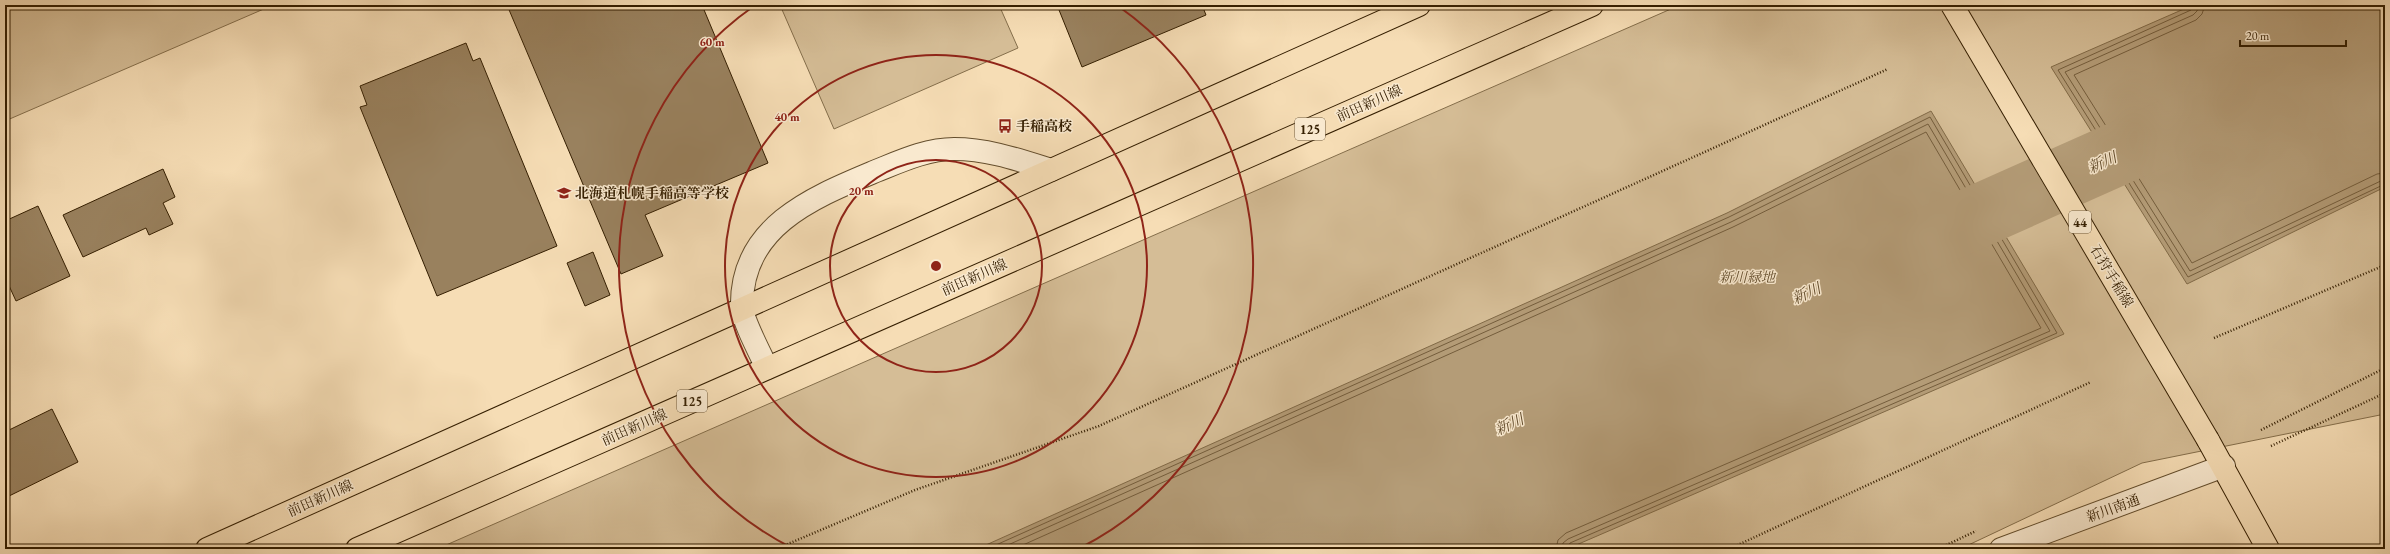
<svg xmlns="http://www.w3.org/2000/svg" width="2390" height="554" font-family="'EB Garamond','Noto Serif JP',serif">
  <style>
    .green { fill: #d5bd96; stroke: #846e4b }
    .water { fill: #b49c77; stroke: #816a47 }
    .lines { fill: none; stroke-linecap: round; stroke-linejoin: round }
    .shore { stroke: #745d3c; stroke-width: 1 }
    .river { stroke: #b49c77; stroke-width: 63 }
    .building { fill: #99815e; stroke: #341e00 }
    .minor-casing { stroke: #644e2d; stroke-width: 24 }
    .major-casing { stroke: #341e00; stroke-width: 24 }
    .path { stroke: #341e00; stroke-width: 2.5; stroke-dasharray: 1 2; stroke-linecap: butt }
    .minor { stroke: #f9e9cf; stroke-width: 22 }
    .major { stroke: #f6ddb5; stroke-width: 22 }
    .major-bridge-casing { stroke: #341e00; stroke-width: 24; stroke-linecap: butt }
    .major-bridge { stroke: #f6ddb5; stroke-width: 22 }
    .ring { fill: none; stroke: #8f2418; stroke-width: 2 }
    .labels { text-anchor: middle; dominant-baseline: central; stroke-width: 3; stroke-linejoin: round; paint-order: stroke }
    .shield { fill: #f9e9cf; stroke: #6f5b3e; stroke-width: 1 }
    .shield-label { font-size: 13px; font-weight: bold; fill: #341e00 }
    .street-label { font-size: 14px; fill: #341e00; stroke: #f9e9cf }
    .poi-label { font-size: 14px; font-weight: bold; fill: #341e00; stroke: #f9e9cf; text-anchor: start }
    .park-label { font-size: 14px; font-style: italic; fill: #644e2d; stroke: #f9e9cf }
    .water-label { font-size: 15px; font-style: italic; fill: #614a2a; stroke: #f9e9cf }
    .centre { fill: #8f2418; stroke: #f9e9cf; stroke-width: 2 }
    .ring-label { font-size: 12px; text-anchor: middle; font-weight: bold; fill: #8f2418; stroke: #f9e9cf; stroke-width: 3; stroke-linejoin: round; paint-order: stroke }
  </style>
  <rect width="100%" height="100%" fill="#f6ddb5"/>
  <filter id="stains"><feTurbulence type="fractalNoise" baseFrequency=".005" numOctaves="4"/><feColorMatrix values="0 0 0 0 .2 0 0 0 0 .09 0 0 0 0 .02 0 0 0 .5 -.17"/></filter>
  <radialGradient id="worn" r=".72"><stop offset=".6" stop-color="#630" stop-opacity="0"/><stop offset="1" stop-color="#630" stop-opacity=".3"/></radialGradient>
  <path class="green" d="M5,5h268l-268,116z
    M780,5h219l19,43 -184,81z
    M1680,5h705v409l-243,49 -182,86h-1523z"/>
  <path class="water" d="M2193,5h192v182l-198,97 -136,-217z
    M1931,111l133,223 -497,215h-590l750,-336z"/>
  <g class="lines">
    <path class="shore" d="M2194,5l-3,5 -133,60 130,207 197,-93
      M2199,5l-2,6 -4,4 -128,57 125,199 195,-92
      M2205,5l-3,9 -6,6 -122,55 118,188 185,-89 8,-1
      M987,549l742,-332 201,-100 127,216 -487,210 -3,6
      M999,549l732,-327 197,-98 122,207 -482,208 -5,4 -1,6
      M1014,549l719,-322 193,-95 115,196 -475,205 -8,7 -2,9"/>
    <path class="river" d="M1911,246l276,-123"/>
  </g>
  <path class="building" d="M507,5h195l66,158 -123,52 18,41 -42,18z
    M1057,5h145l4,10 -124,52z
    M466,43l7,18 7,-3 77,188 -120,50 -77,-189 7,-2 -7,-19z
    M163,169l12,28 -12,6 10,21 -24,11 -3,-7 -63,29 -20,-42z
    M38,206l32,70 -54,25 -11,-24v-56z
    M593,252l17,43 -25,11 -18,-43z
    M52,409l26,53 -73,36v-66z"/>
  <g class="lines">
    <defs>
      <path id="minor" d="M767,368c-6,-13 -25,-49 -25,-61 -2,-81 72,-110 134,-136 25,-10 51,-22 78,-22 34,0 65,11 97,21
        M2001,549l223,-83"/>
      <path id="major" d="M2208,440l60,109
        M207,549l1212,-544
        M357,549l1235,-544"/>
    </defs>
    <use href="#minor" class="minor-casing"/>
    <use href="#major" class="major-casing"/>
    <path class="path" d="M2023,5h1
      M2214,338l171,-73
      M2261,430l124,-62
      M2271,446l114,-53
      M776,549l139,-59 184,-64 789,-357
      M1729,549l362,-167
      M1938,549l38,-18"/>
    <use href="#minor" class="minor"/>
    <use href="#major" class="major"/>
    <defs>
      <path id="major-bridge" d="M1952,5l256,435"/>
    </defs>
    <use href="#major-bridge" class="major-bridge-casing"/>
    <use href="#major-bridge" class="major-bridge"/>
  </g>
  <g class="ring">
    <circle cx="936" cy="266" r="106"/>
    <circle cx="936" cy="266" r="211"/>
    <path d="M792 548A317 317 0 0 1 754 6M1118 6A317 317 0 0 1 1080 548"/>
  </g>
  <defs>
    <symbol id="bus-bare" viewBox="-9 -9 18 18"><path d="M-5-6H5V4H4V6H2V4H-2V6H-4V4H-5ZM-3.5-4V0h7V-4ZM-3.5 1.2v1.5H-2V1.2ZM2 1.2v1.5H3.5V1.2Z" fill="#8f2418" stroke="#f9e9cf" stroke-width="2.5" paint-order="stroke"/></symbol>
    <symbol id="school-bare" viewBox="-9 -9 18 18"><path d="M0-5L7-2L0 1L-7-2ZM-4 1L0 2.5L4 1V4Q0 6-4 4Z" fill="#8f2418" stroke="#f9e9cf" stroke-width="2.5" paint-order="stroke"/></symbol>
  </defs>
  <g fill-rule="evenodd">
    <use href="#bus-bare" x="995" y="116" width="20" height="20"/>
    <use href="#school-bare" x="554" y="183" width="20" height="20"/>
  </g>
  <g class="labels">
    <g class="shield">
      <rect x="1295" y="118" width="30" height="22" rx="3"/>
      <rect x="2069" y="211" width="22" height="22" rx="3"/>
      <rect x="677" y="390" width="30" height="22" rx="3"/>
    </g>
    <g class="shield-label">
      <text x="1310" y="129">125</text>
      <text x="2080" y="222">44</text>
      <text x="692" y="401">125</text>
    </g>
    <g class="street-label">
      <text transform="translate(1369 103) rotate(-24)">前田新川線</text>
      <text transform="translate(2112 276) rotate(59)">石狩手稲線</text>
      <text transform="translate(974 277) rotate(-24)">前田新川線</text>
      <text transform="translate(634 427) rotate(-24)">前田新川線</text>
      <text transform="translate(320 498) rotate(-24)">前田新川線</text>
      <text transform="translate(2113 508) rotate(-20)">新川南通</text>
    </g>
    <g class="poi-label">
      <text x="1016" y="126">手稲高校</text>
      <text x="575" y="193">北海道札幌手稲高等学校</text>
    </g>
    <g class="park-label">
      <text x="1747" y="277">新川緑地</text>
    </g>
    <g class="water-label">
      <text transform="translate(2102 162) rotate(-24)">新川</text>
      <text transform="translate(1806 293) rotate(-24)">新川</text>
      <text transform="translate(1509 424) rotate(-24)">新川</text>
    </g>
  </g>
  <circle cx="936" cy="266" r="6" class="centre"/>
  <g class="ring-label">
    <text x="712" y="46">60 m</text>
    <text x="787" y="121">40 m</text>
    <text x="861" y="195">20 m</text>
  </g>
  <rect width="2390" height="554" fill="none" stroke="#f6ddb5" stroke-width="20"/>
  <rect x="6" y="6" width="2378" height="542" fill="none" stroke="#341e00" stroke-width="2"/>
  <rect x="10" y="10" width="2370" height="534" fill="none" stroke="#341e00"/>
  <path d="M2240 40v6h106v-6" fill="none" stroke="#341e00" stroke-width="2"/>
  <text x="2246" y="40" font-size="12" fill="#341e00" stroke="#f9e9cf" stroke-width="3" paint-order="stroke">20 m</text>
  <rect width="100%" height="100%" filter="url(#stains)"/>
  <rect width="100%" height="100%" fill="url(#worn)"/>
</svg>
